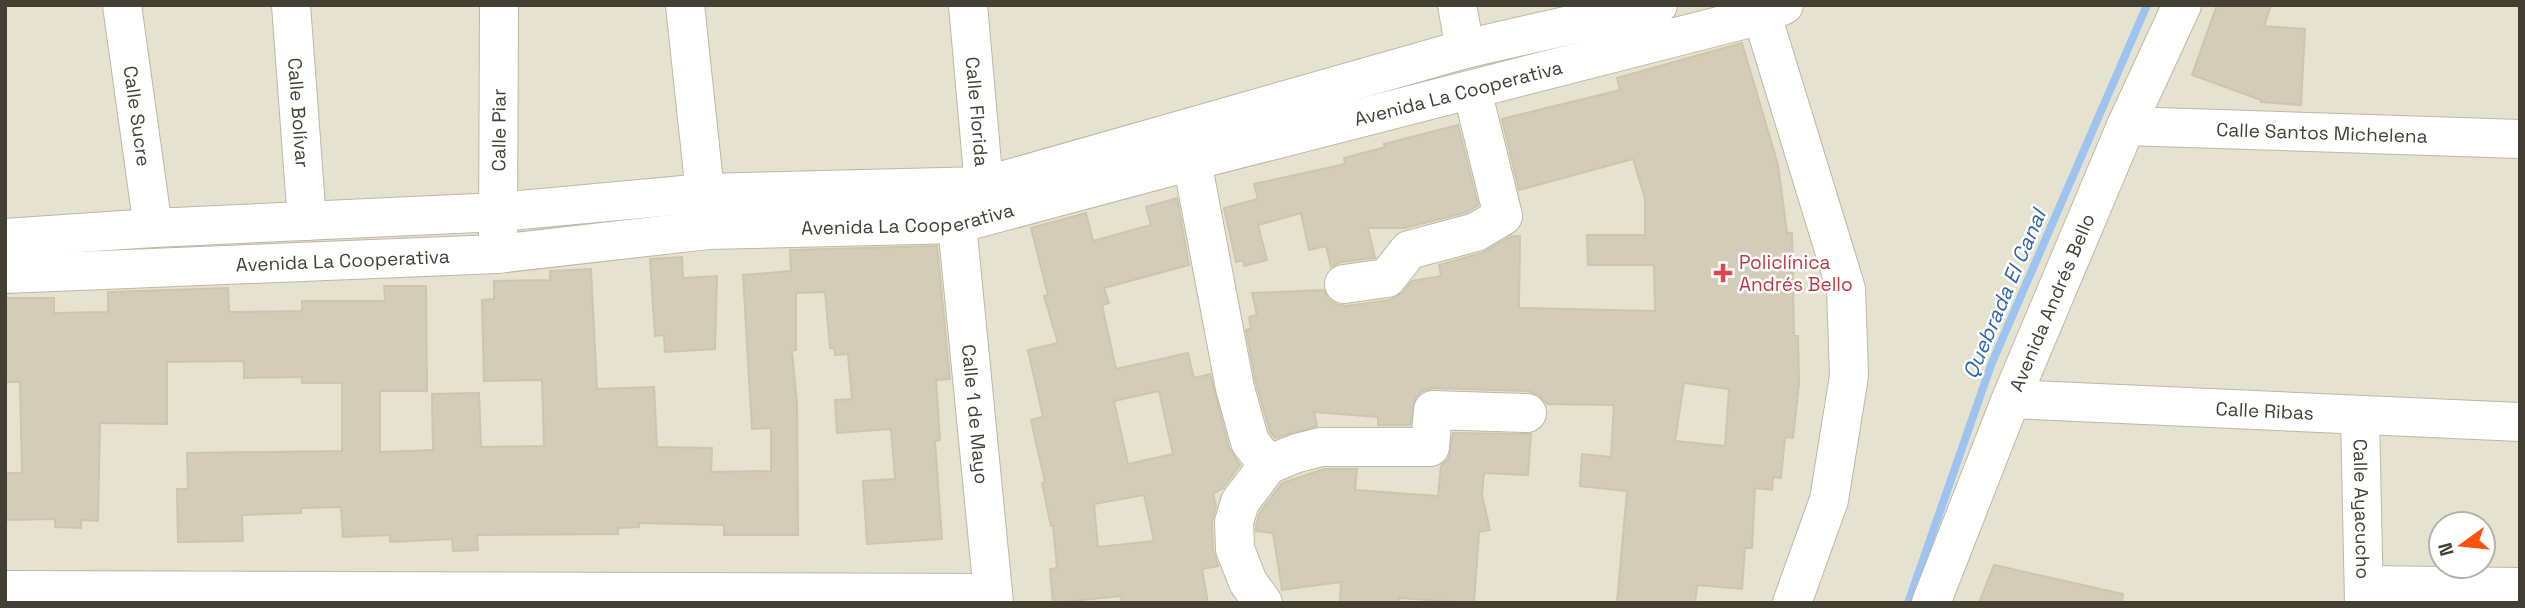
<svg xmlns="http://www.w3.org/2000/svg" width="2525" height="608" font-family="'Space Grotesk',sans-serif">
  <style>
    .residential { fill: #e6e2d0; fill-rule: evenodd }
    .lines { fill: none; stroke-linecap: round; stroke-linejoin: round }
    .stream { stroke: #9dc3f0; stroke-width: 8 }
    .building { fill: #d3ccb8; stroke: #cec5ab; stroke-width: 2; fill-rule: evenodd }
    .minor-casing { stroke: #bdb8a5; stroke-width: 40 }
    .minor { stroke: #fff; stroke-width: 38 }
    .health-dot { fill: #e0444e; stroke: #fff; stroke-width: 2.5 }
    .labels { text-anchor: middle; dominant-baseline: central; stroke-width: 5; stroke-linejoin: round; paint-order: stroke }
    .street-label { font-size: 19px; fill: #433f33; stroke: #fff }
    .health-label { font-size: 19px; fill: #be3a42; stroke: #fff; text-anchor: start }
    .water-label { font-size: 21px; font-style: italic; fill: #2c66af; stroke: #fff }
  </style>
  <rect width="100%" height="100%" fill="#f2efe3"/>
  <path class="residential" d="M5,5h2515v598h-2515zM2441,524h42v42h-42z"/>
  <g class="lines">
    <path class="stream" d="M1908,603l83,-238 156,-360"/>
  </g>
  <path class="building" d="M2217,5h54l-7,21 41,3 -4,76 -40,-3v-2l-69,-25z
    M1742,43l36,122 9,68h5l2,103h4l1,48 -6,54 -8,-1 -4,41 -8,-1 -1,13 -17,-2 -3,60h-7l-3,41 -45,-4 -2,18h-78l10,-112 -47,-5 2,-32 29,3 3,-52 -67,-1 -8,-9 -11,-4 -94,-3 -12,3 -7,7 -5,27h-32v-8l-64,-5 3,14 -42,12 -5,-6 -14,-49 -10,-53 5,-2 -2,-11 8,-2 -5,-22 72,-3 3,8 8,6 11,2 44,-6 13,-8 9,-11 29,-5 -2,-11 43,-12 30,-17h8l-1,72 136,3 -1,-46h-66l-1,-30h58v-36l-12,-40 -114,31 -17,-71 118,-29 -3,-12zM1684,383l45,6 -4,57 -50,-5z
    M1458,125l20,80 -11,7 -62,16h-37l7,30 -34,4 -10,5 -5,-21 -17,4 -8,-37 -43,12 9,35 -23,6 -1,-6 -7,2 -12,-54 34,-9 -4,-15 91,-20 -1,-6 41,-11 -1,-3z
    M1177,198l12,67 -85,23 5,15 -7,2 14,64 72,-16 6,25 16,-4 19,74 11,17 -17,23 -10,6 3,12 -4,16 1,28 5,16 -16,3 6,34h-86l-1,-7 -68,7 -3,-34 7,-1 -4,-42h-2l-9,-43 3,-1 -14,-62 12,-3 -15,-67 30,-7 -14,-47 4,-1 -17,-67 55,-15 7,28 58,-16 -5,-18zM1159,391l14,63 -45,10 -14,-63zM1144,495l10,46 -56,6 -4,-43z
    M937,246l13,133 -14,1 4,60 -5,1 7,98 -75,5 -4,-63 32,-2 -4,-50 -54,4 -2,-33 17,-1 -4,-45 -13,1 -1,-7h-4l-5,-56 -29,1v57l-4,1 5,52 1,132h-74v-10l-85,-2v4l-21,1v6l-141,1 1,15 -25,1 -1,-12 -62,3v-7l-47,2 -2,-30 -40,1v5l-59,2 1,26 -65,1 -1,-53h11l-1,-36 155,-2v-68h-40v-6l-58,1v-17l-77,1v62l-67,-1 -2,98 -17,-1v8l-26,-1v-8l-50,1v-47h17l-2,-91h-15v-84h49v15l54,-1v-20l120,-4 1,24 73,-1v-10h83l-1,-15h42l1,105h-47v61l53,-2 -1,-56 47,-1 2,54 63,-1 -2,-66 -58,1 -2,-81 12,-1v-18l56,-1v-9l41,-2 6,120 57,-2 3,60 55,1 -1,24 60,-1v-43l-19,1 -9,-154 48,-4 -1,-21z
    M682,257l1,21 34,-2 -2,73 -50,3 -1,-17 -9,1 -5,-77z
    M1453,433l78,1 -3,41 -44,-2 -2,22 8,35 -11,2 -5,71 -75,-5v5l-59,-1 1,-20 -59,8 -9,-57 -17,-2v-6l4,-13 22,-29 42,-14h33l-2,21 83,6 3,-30 8,-8z
    M1994,565l129,29 -1,9h-143z"/>
  <g class="lines">
    <defs>
      <g id="minor">
        <path id="s1" d="M122,5l31,223"/>
        <path id="s2" d="M291,5l16,216"/>
        <path d="M685,5l20,188"/>
        <path id="s3" d="M968,5l16,181 5,26"/>
        <path d="M1457,5l8,44"/>
        <path d="M1748,5l14,10 84,274 3,87 -20,124 -37,103"/>
        <path id="s4" d="M2126,126l394,13"/>
        <path d="M1192,161l43,227 15,54 18,23"/>
        <path id="s5" d="M957,224l37,379"/>
        <path d="M5,238l148,-10 346,-16 206,-19 279,-7 481,-137 193,-44"/>
        <path id="s6" d="M498,238l1,-233"/>
        <path id="s7" d="M5,274l492,-20 211,-24 249,-6 235,-63 570,-146 22,-10"/>
        <path d="M1344,284l43,-6 22,-28 67,-18 27,-16 -31,-126"/>
        <path id="s8" d="M2011,399l509,23"/>
        <path id="s9" d="M2360,416l4,187"/>
        <path d="M2364,585l156,2"/>
        <path d="M5,590l988,3"/>
        <path d="M1263,603l-15,-21 -13,-33 -1,-27 6,-20 28,-37 29,-12 24,-6h109l3,-37 94,3"/>
        <path id="s10" d="M1931,603l80,-204 115,-273 56,-121"/>
      </g>
    </defs>
    <use href="#minor" class="minor-casing"/>
    <use href="#minor" class="minor"/>
  </g>
  <path class="health-dot" d="M1719.5 262.5h7v7h7v7h-7v7h-7v-7h-7v-7h7z"/>
  <g class="labels">
    <g class="street-label">
      <text stroke="none"><textPath href="#s7" startOffset="1472">Avenida La Cooperativa</textPath></text>
      <text stroke="none"><textPath href="#s3" startOffset="107">Calle Florida</textPath></text>
      <text stroke="none"><textPath href="#s2" startOffset="108">Calle Bolívar</textPath></text>
      <text stroke="none"><textPath href="#s1" startOffset="112">Calle Sucre</textPath></text>
      <text stroke="none"><textPath href="#s6" startOffset="108">Calle Piar</textPath></text>
      <text stroke="none"><textPath href="#s4" startOffset="196">Calle Santos Michelena</textPath></text>
      <text stroke="none"><textPath href="#s7" startOffset="905">Avenida La Cooperativa</textPath></text>
      <text stroke="none"><textPath href="#s7" startOffset="338">Avenida La Cooperativa</textPath></text>
      <text stroke="none"><textPath href="#s10" startOffset="324">Avenida Andrés Bello</textPath></text>
      <text stroke="none"><textPath href="#s8" startOffset="254">Calle Ribas</textPath></text>
      <text stroke="none"><textPath href="#s5" startOffset="191">Calle 1 de Mayo</textPath></text>
      <text stroke="none"><textPath href="#s9" startOffset="93">Calle Ayacucho</textPath></text>
    </g>
    <g class="health-label">
      <text x="1739" y="262">Policlínica<tspan x="1739" dy="22">Andrés Bello</tspan></text>
    </g>
    <g class="water-label">
      <text transform="translate(2004 294) rotate(-67)">Quebrada El Canal</text>
    </g>
  </g>
  <rect width="2525" height="608" fill="none" stroke="#433f33" stroke-width="14"/>
  <g transform="translate(2462 545) rotate(255)"><circle r="33" fill="#ffffff" stroke="#b4b2ad" stroke-width="2"/>
  <path d="M0-5L12 26L0 18L-12 26Z" fill="#fd520e"/>
  <text y="-10" font-size="19" font-weight="bold" text-anchor="middle" fill="#433f33">N</text>
  </g>
</svg>
